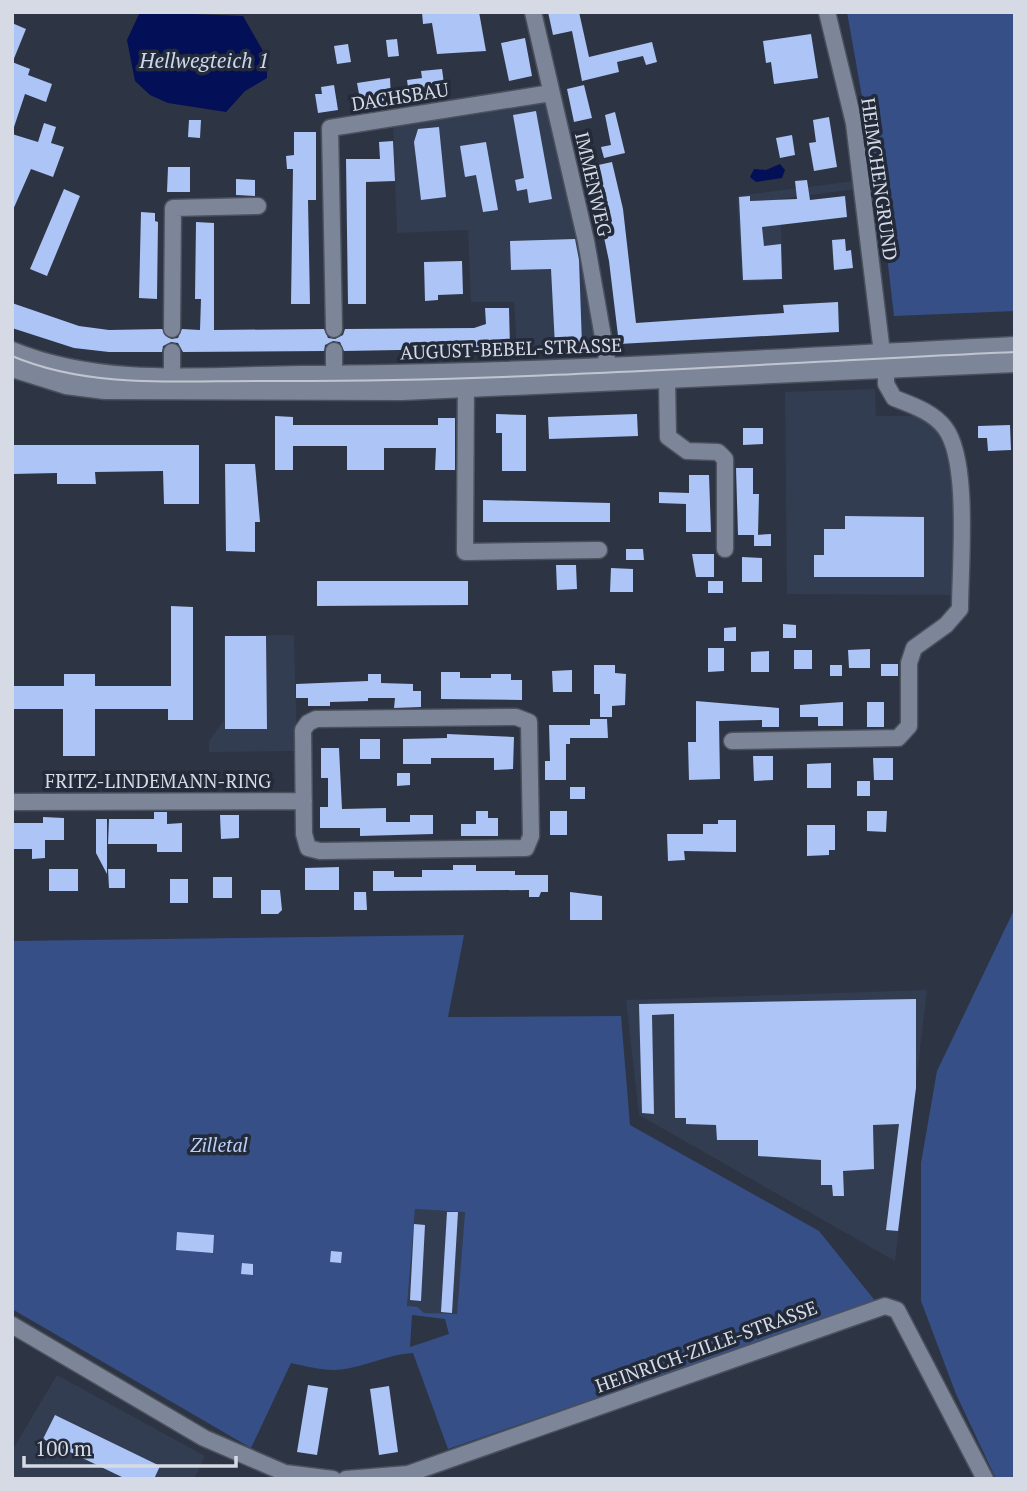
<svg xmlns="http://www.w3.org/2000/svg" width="1027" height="1491" font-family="'PT Serif',serif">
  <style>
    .built { fill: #333d52 }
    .green { fill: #374f87; fill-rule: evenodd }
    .water { fill: #030f57 }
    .building { fill: #acc4f6 }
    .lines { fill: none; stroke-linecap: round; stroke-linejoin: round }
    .street-casing { stroke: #4b515d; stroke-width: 19 }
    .secondary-casing { stroke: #4b515d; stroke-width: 21 }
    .street { stroke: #7d8698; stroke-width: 16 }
    .secondary { stroke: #7d8698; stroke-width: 18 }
    .tram { stroke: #c0c5d0; stroke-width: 2 }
    .labels { text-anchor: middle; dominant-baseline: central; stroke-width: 7; stroke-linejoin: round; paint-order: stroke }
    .street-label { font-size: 19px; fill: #d5dae4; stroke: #232a39 }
    .park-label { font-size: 19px; font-style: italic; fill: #bcd0fa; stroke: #232a39 }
    .water-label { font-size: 21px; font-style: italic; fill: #cdd7ec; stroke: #232a39 }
  </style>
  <rect width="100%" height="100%" fill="#2d3443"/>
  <path class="built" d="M544,100l32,138 5,1 15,107 -79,3 -3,-47h-43l-3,-72 -71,3 -4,-109z
    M854,181l1,8 -75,10 3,80 -41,3 -5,-86z
    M875,389l1,27h45l17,15 16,44 -3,120 -164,-1 -2,-202z
    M294,635l3,116 -88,1v-11l15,-21v-84z
    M927,990l-32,271 -256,-146 -13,-115z
    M415,1209l50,3 -8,103 -33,-2 -17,-6z
    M57,1375l148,81 -11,23h-182v-28z"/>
  <path class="green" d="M847,12h168v299l-121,5 -13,-112z
    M1015,908v571h-19l-40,-85 -35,-93v-138l16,-92z
    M464,935l-16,82 173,-1 9,109 189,106 57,71 -428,147 -35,-96c-23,1 -41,11 -63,15 -19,5 -41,-1 -59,-5l-40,85 -239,-139v-368zM415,1209l50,3 -8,102 -33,-1 -7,-6 -10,-1zM412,1315l33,4 4,15 -39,13z"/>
  <path class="water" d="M140,12l103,4 24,42v20l-22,13 -19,21 -58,-9 -18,-8 -15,-14 -8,-41z
    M780,164l5,6 -3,8 -26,4 -6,-5 4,-8 12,1z"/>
  <path class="building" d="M422,12h57l7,39 -49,3 -5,-31 -9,1z
    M548,12h31l10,45 63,-15 5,20 -11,3 -3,-9 -26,6 2,10 -37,9 -10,-50 -19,4z
    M12,23l14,6 -13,32h-1z
    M811,34l7,44 -44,6 -3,-22 -5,1 -3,-22z
    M525,38l7,38 -23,5 -8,-38z
    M397,39l2,17 -11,1 -2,-17z
    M348,44l3,18 -14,2 -3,-18z
    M12,62l18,7 -2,6 24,9 -6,18 -21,-8 -11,33z
    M442,69l3,22 -36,4 -2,-15 15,-2 -1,-7z
    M390,78l1,22 -30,5 -4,-22z
    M334,85l4,25 -20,3 -3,-19h7l-1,-7z
    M584,85l8,33 -18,4 -7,-33z
    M536,111l16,88 -23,4 -2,-14 -10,2 -2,-11 9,-2 -11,-63z
    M615,112l10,41 -21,5 -3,-11 10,-2 -6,-30z
    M829,117l8,50 -23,4 -5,-28 7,-1 -3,-22z
    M189,120h12l-1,18 -12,-1z
    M44,123l12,4 -5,16 13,4 -11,30 -22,-8 -19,43v-78l26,8z
    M439,127l7,70 -25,3 -7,-58 4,-13z
    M294,132h22v68h-8l2,104h-19l2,-135h-6l-1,-13 8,-1z
    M792,135l3,20 -15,3 -4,-20z
    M393,141l2,40 -29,1v122h-18l-2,-145h34l-1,-17z
    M486,142l12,68 -15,2 -7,-37 -11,2 -5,-31z
    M612,162l11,47 13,114 148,-10 -1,-8 55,-3 1,30 -220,12 -10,-83 -20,-94z
    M168,167h22v25h-23z
    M236,179l19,1v16l-19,-1z
    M807,180l3,20 35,-4 2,21 -85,10 2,19 17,-2 1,35 -39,1 -4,-83 11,-1v5l47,-2 -2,-18z
    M64,189l16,7 -33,80 -17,-7z
    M141,212l14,1v8l3,1 -1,77 -18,-1z
    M196,222l18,1v107l110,-1 4,9 7,1 8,-4 2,-6 129,-1 12,-4 -1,-16h24l1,40 -166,3 -4,-9 -7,-1 -8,4 -1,6 -141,1 -5,-9 -7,-1 -8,4 -1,6h-53l-35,-4 -62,-20v-25l67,23 30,4 53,-1 9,10 7,-1 4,-9 18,1 1,-31h-6z
    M575,239l4,21 3,85 -27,1 -4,-77 -40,1 -1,-29z
    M845,239l1,12 5,-1 2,18 -19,2 -2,-30z
    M462,261l1,33 -25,1v5l-13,1 -1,-39z
    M496,414l30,1v56h-24v-38h-6z
    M637,414l1,22 -89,3 -1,-22z
    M275,416l18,1v8h145v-7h17v52h-20l1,-22h-52v22h-37v-24h-54v24h-18z
    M1010,425l1,25 -23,1 -1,-13h-9v-12z
    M743,428h20v16l-20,1z
    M12,445h187v59h-35l-1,-33 -68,1 1,12h-39v-11l-45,1z
    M225,464h30l5,58h-5v30l-29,-1z
    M736,468h17v26h6l-1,41h-20z
    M689,475h20l2,57h-25v-28l-27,-1v-11l30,1z
    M483,500l127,3v19h-127z
    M845,516l79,1v60h-110v-22h10v-26h21z
    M771,534v12h-17v-11z
    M626,549h17l1,11h-18z
    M692,554h22v23h-18z
    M742,557l20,1v24h-20z
    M556,565h20l1,24 -20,1z
    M611,568l22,1v23h-23z
    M317,581h151v24l-151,1z
    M708,581h15v12h-15z
    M171,606l22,1v113h-25v-11h-73v47h-32v-47h-51v-23h52v-12h31v12h76z
    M783,624l13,1v13h-13z
    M736,627v14h-12v-13z
    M225,636h41l1,93h-42z
    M708,648h16v23l-16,1z
    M870,649v19h-21l-1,-18z
    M794,650h18v19h-18z
    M769,651v21h-18v-20z
    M881,664h17v12h-17z
    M594,665h21v8l11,1 -1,31 -13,1v11h-12v-23h-6z
    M830,665h12v11h-12z
    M572,670v22h-19l-1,-21z
    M441,672h19v6h31v-4h20v6h11v20l-81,-1z
    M368,674h13v9l32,1v7h8v16l-27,1 1,-10h-27v3l-38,1v4h-22v-8h-12v-14l72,-3z
    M696,701l83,7v19h-17v-7l-43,1 1,58 -31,1 -1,-38h8z
    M843,702v24h-25v-9h-18v-12z
    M867,702h17v25h-17z
    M590,719h17l1,19h-38v6h-4v36h-21v-19h5l-1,-36h41z
    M447,734l67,3 -1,32 -19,1v-12h-63v6h-28v-25l44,-1z
    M360,739h20v20h-20z
    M321,748h18l3,61 44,-1v14h24v-7h23v19l-73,2v-8h-40v-21h8v-29h-7z
    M753,756h20v24l-19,1z
    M873,758h20v22h-19z
    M831,763v25h-24v-24z
    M397,773h13v12l-13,1z
    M857,781h13v15h-13z
    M570,787h15v12h-15z
    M476,811h12v7h10v18h-37v-12h15z
    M550,811h17v24h-17z
    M867,811h20l-1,21 -19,-1z
    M154,812h13v12l15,-1v29h-25v-8h-49l1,-25h45z
    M220,815h19v23l-18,1z
    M43,817l21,1v22h-19v18l-13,1v-10h-20v-26h31z
    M96,819h11v55l-11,-21z
    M718,820h18v32l-52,-1 1,9 -17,1 -1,-27h36v-10h15z
    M807,825h28v25h-6v5l-22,1z
    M453,865h23v6h39v4h33v17h-7l-2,5h-10v-7l-156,1v-20h21v6h28v-7h31z
    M339,867v23h-34v-22z
    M49,869h29v22h-29z
    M108,869h17v19h-16z
    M213,877h19v21h-19z
    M170,879h18v24h-18z
    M261,890h19l2,20 -4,4h-17z
    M354,892h12l1,18h-13z
    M570,892l32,4v24h-32z
    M916,999v89l-18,143 -12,-1 13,-106 -26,1 1,44 -31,2 1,25h-11l-1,-11h-11v-25l-63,-4v-16h-41l-1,-15 -30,-1v-6h-11l-1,-104 -22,1 2,99 -12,-1 -3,-109z
    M447,1212h11l-6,101 -11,-1z
    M414,1224l11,1 -4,76 -11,-1z
    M177,1232l37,3 -1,18 -37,-3z
    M331,1251l11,1 -1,11 -11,-1z
    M242,1263l11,1v11l-12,-1z
    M308,1385l20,3 -11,67 -20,-3z
    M389,1386l9,66 -19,3 -9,-66z
    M55,1415l105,51 -6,13h-28l-83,-40z"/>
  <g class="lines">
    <defs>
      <path id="street" d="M533,12l53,229 22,124
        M827,12l27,111 28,230
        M172,329l1,-121 85,-2
        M334,329l-4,-201 221,-35
        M334,351v36
        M172,352v36
        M466,377l-1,175 134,-2
        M667,380l1,57 19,14 31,1 7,7v90
        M516,717l13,5 2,114 -5,12 -206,3 -12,-3 -4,-14 -1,-104 5,-7 8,-4z
        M732,741l166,-3 11,-12v-63l5,-15 32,-23 14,-16c0,-43 10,-148 -15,-181 -12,-16 -33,-23 -51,-30l-8,-14v-15
        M12,802l292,-1
        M12,1325l192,113 81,35 48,6
        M346,1479l62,-5 477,-168 12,4 88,169"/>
      <path id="secondary" d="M12,351c90,37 194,25 288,24 239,-1 477,-17 715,-29
        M12,368l54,17 39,5 297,1 613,-28"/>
    </defs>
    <use href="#street" class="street-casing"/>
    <use href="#secondary" class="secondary-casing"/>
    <use href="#street" class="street"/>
    <use href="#secondary" class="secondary"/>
    <path class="tram" d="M12,356c80,34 172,24 257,25 249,1 497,-18 746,-29"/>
  </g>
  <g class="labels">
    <g class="street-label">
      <text transform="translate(400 96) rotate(-9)">DACHSBAU</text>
      <text transform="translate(880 179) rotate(82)">HEIMCHENGRUND</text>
      <text transform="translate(594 184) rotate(77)">IMMENWEG</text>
      <text transform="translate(511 348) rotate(-2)">AUGUST-BEBEL-STRASSE</text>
      <text x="158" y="780">FRITZ-LINDEMANN-RING</text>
      <text transform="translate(706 1346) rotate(-20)">HEINRICH-ZILLE-STRASSE</text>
    </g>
    <g class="park-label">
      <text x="219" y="1144">Zilletal</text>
    </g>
    <g class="water-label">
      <text x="204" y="60">Hellwegteich 1</text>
    </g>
  </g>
  <rect width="1027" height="1491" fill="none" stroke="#d5dae4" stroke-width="28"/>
  <path d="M24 1456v10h212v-10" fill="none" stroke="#d5dae4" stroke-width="3.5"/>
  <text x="35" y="1456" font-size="21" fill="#d5dae4" stroke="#232a39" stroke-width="5" paint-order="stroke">100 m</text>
</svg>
